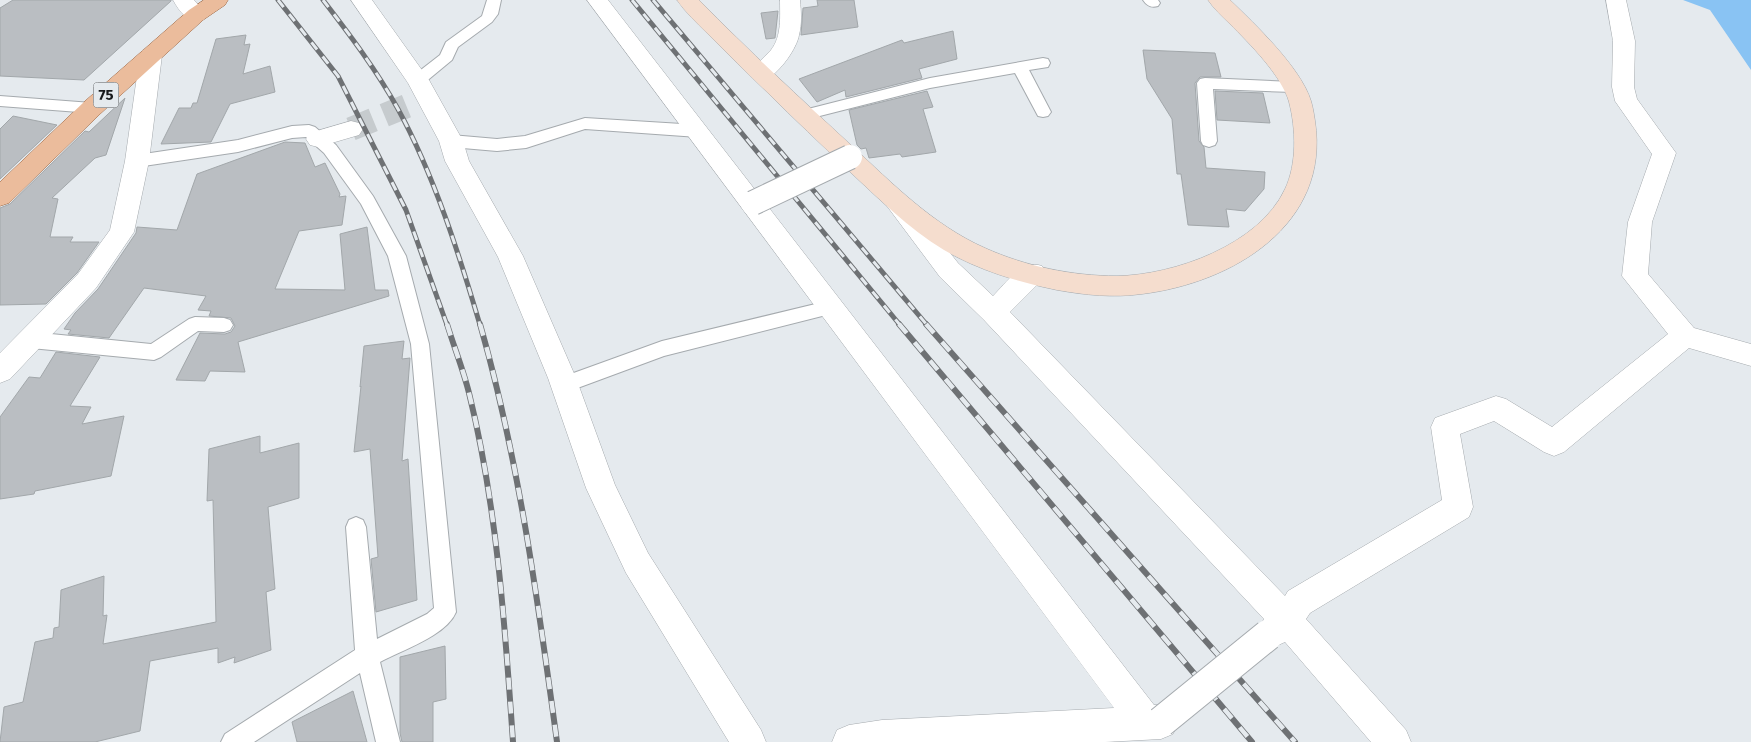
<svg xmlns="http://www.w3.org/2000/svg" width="1751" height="742" font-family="'Fira Sans',sans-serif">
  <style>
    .green { fill: #89c3f3 }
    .building { fill: #babec2; stroke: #a2a7aa }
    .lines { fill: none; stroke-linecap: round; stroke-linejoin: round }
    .street-tunnel { stroke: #c6cbce; stroke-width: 24; stroke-dasharray: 24 12; stroke-linecap: butt }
    .lane-casing { stroke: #a5aaae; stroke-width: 2 }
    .street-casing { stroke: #a5aaae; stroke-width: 1 }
    .secondary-casing { stroke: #a5aaae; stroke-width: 1 }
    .primary-casing { stroke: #964; stroke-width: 1 }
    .lane { fill: #fff; fill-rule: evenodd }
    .street { fill: #fff; fill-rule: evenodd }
    .secondary { fill: #f5ddce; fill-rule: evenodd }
    .primary { fill: #ebbc9c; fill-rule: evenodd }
    .rail-far1-casing { stroke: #6e7174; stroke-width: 5 }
    .rail-casing { stroke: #6e7174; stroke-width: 6 }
    .rail-far1 { stroke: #e5eaee; stroke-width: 3; stroke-dasharray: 9; stroke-linecap: butt }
    .rail { stroke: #e5eaee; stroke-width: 4.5; stroke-dasharray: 12; stroke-linecap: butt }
    .street-bridge-far1-casing { stroke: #a5aaae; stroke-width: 26; stroke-linecap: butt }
    .street-bridge-casing { stroke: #a5aaae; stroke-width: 32; stroke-linecap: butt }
    .street-bridge-far1 { stroke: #fff; stroke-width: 24 }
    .street-bridge { stroke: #fff; stroke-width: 30 }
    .labels { text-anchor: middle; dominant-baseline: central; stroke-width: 4.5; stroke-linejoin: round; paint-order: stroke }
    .shield { fill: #e5eaee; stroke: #56585b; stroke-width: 1 }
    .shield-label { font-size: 15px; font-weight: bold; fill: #181a1c }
  </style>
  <rect width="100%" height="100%" fill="#e5eaee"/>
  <path class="green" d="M1683,0h68v70l-41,-60z"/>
  <path class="building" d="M13,0h158v1l-87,79 -84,-4v-68z
    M817,0h37l4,27 -57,8 2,-27 15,-2z
    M778,11l-3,27 -9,1 -5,-26z
    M953,31l4,28 -38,10 3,9 -76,19 -1,-7 -28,12 -18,-23 103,-39 2,3z
    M246,35l-2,10 6,-1 -7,30 27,-8 5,26 -45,12 -19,38 -50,2 18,-36h12l2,-5h4l19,-64z
    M1143,50l72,3 6,24h-21l-5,6 4,58 5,6 2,21 59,4 -1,17 -19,22 -19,-2 3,18 -41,-2 -7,-51h-4l-5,-55 -25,-40z
    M927,91l6,16 -10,2 13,43 -34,5 -2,-3 -31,4 -3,-10 -5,1 -4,-4 -8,-35z
    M1215,91l48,2 7,30 -53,-3z
    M125,98l-19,57 -11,3 -43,40 6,1 -8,38h23l-3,5h29l-22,31 -31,31 -46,1v-97l10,-4 75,-73 4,1z
    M13,116l44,9 -57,54v-50z
    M285,142l20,1 10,24 10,-4 15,31 -1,3 7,-1 -4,29 -43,6 -24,58 70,1 -5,-56 27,-7 8,63h13l1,6 -151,46 7,30 -35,-1 -5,10 -29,-1 24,-47 25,1 6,-2 4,-6 -4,-8 -22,-2 2,-5 -13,-1 8,-14 -62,-8 -35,50 -41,-4 3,-4 -7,-1 11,-16 23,-24 38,-56 1,-6 40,3 20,-56z
    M404,341l-2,18 8,-1 -8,103 6,-2 9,141 -41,12 -5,-53 7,-2 -8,-108 -16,3 7,-66 -1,1 4,-41z
    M56,352l44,5 -30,49 21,1 -9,17 42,-8 -13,60 -76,15 -1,3 -34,5v-82l29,-40 11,1z
    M260,436v17l39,-10v55l-31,9 7,82 -9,3 5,58 -37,13 1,-6 -17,6v-15l-68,13 -10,70 -45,11h-95l4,-35 19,-5 12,-60 18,-4 1,-10 5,-1 2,-37 43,-14 -1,40 4,-1 -4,29 113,-22 -3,-122 -6,1 2,-52z
    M445,646l1,53 -13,3v40h-31l-2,-9v-76z
    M353,691l14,51h-70l-5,-20z"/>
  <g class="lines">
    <path class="street-tunnel" d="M351,129l58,-24"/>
    <defs>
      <path id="lane" d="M487,0h14l-3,14 -6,8 -34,25 -6,13 -29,24h-10l-3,-4 3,-4 27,-21 6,-13 36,-26z
        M1143,0h15l2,3 -2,3c-7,2 -11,0 -15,-6z
        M1043,58l5,1 2,4 -2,4 -19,3 22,42 -3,4 -5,1 -5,-1 -23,-43 -85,15 -126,32 -6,-1 -2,-4 2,-4 6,-1 126,-32z
        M1205,78l88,4 5,1 3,4 -3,4 -5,1 -80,-3 4,52 -2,4 -6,2 -6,-2 -2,-4 -4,-58 3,-4z
        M0,96l92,7 5,1 3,4 -3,4 -5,1 -92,-7z
        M585,118l113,7 6,2 2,4 -2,4 -6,2 -113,-8 -59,19 -29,3 -46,-4 -6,-2 -2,-4 2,-4 6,-2 46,4 28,-3z
        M309,125l6,2 21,18 37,51 33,60 23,88 27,268c-10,24 -54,38 -76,50l20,80h-24l-16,-69 -106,69h-33l4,-8 130,-84 -9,-123 3,-7 7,-3 7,3 3,7 11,112 50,-25 7,-6 -23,-264 -23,-88 -27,-52 -37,-51 -18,-16 -14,1 -54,14 -101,15 -6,-2 -2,-4 2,-4 6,-2 101,-15 54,-14z
        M832,300l6,2 3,5 -3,5 -174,44 -100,37 -7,-2 -2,-6 2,-6 105,-38z
        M195,317l29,1 6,2 3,5 -3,5 -6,2 -26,-1 -37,26 -7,3 -123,-12 -6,-3 -3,-5 3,-5 6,-3 120,12 38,-25z"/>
      <path id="street" d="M173,0h21l13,15 -4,5c-15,4 -23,-8 -30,-20z
        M351,0h21l57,80 34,61 6,20 54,95 53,122 39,107 33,68 113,177 5,12h-37l-103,-169 -40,-85 -38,-110 -50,-121 -53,-96 -6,-20 -31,-58z
        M587,0h21l546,705h7l12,5 5,12 -5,12 -12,5 -56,3h-273l5,-12 12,-5 33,-5 232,-12z
        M780,0h20c1,11 2,24 -1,35 -2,13 -19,37 -31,43 -5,3 -10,2 -15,0l-3,-5c6,-9 14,-15 21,-23 11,-14 9,-34 9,-50z
        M1606,0h20l9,41 -1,46 3,12 39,54 -24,69 -4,52 46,54 57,16v22l-62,-18 -125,104 -10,4 -10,-4 -50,-31 -34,13 13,73 -4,10 -159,96 -4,6 100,111 5,12h-40l-86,-100 -11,5 -11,-5 -5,-11 6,-12 -280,-299 -44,-43 -53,-71 3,-6 9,-3 9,3 50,63 35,33c14,-14 29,-37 49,-30l4,7 -4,7 -32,32 275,284 3,-5 154,-91 -11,-73 4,-9 61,-22 10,3 46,28 116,-93 -46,-58 6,-54 24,-68 -37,-53 -3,-14 1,-46z
        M151,48l8,2 3,5 -13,106 -15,71 -38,56 -86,91 -10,4v-30l78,-79 32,-44 15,-69 15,-106 3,-5z
        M351,121l8,2 4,6 -4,6 -41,12 -8,-2 -4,-6 4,-6z"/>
      <path id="secondary" d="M677,0h22c49,50 101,98 153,146 40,37 81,79 133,102 40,18 87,28 132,28 57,-1 142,-31 168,-87 12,-25 11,-60 4,-87 -7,-26 -40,-59 -59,-78 -8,-8 -16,-15 -22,-24h22c25,24 71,68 81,101 2,7 3,13 4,20 16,104 -83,162 -173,173 -29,4 -57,1 -85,-4 -39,-8 -79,-20 -113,-40 -36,-22 -66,-52 -96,-80 -27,-26 -54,-51 -80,-77 -21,-20 -41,-40 -61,-60 -10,-10 -22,-21 -30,-33z"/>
      <path id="primary" d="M204,0h24l-3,5 -22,15 -103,94 -91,89 -9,3v-24l84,-80 105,-92z"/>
    </defs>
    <use href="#lane" class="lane-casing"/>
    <use href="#street" class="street-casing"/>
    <use href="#secondary" class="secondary-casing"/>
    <use href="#primary" class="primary-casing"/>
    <use href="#lane" class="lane"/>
    <use href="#street" class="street"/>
    <use href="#secondary" class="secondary"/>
    <use href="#primary" class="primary"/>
    <defs>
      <path id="rail-far1" d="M278,0l60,76 68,134 41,115
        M323,0c27,35 54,71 75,109 36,66 61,145 82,216
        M632,0l268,325
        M653,0l274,325"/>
      <path id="rail" d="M447,324c7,23 16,45 22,69 28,113 36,233 44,349
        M480,324c39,136 58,278 77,418
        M899,324l353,418
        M926,324l369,418"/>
    </defs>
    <use href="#rail-far1" class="rail-far1-casing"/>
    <use href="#rail" class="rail-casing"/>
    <use href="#rail-far1" class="rail-far1"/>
    <use href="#rail" class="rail"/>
    <defs>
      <path id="street-bridge-far1" d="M753,203l97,-46"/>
      <path id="street-bridge" d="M1161,722l107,-87"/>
    </defs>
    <use href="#street-bridge-far1" class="street-bridge-far1-casing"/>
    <use href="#street-bridge" class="street-bridge-casing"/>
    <use href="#street-bridge-far1" class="street-bridge-far1"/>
    <use href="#street-bridge" class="street-bridge"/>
  </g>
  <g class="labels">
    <rect class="shield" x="93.5" y="82.5" width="25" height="25" rx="4"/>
    <g class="shield-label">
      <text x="106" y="95">75</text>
    </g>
  </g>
</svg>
